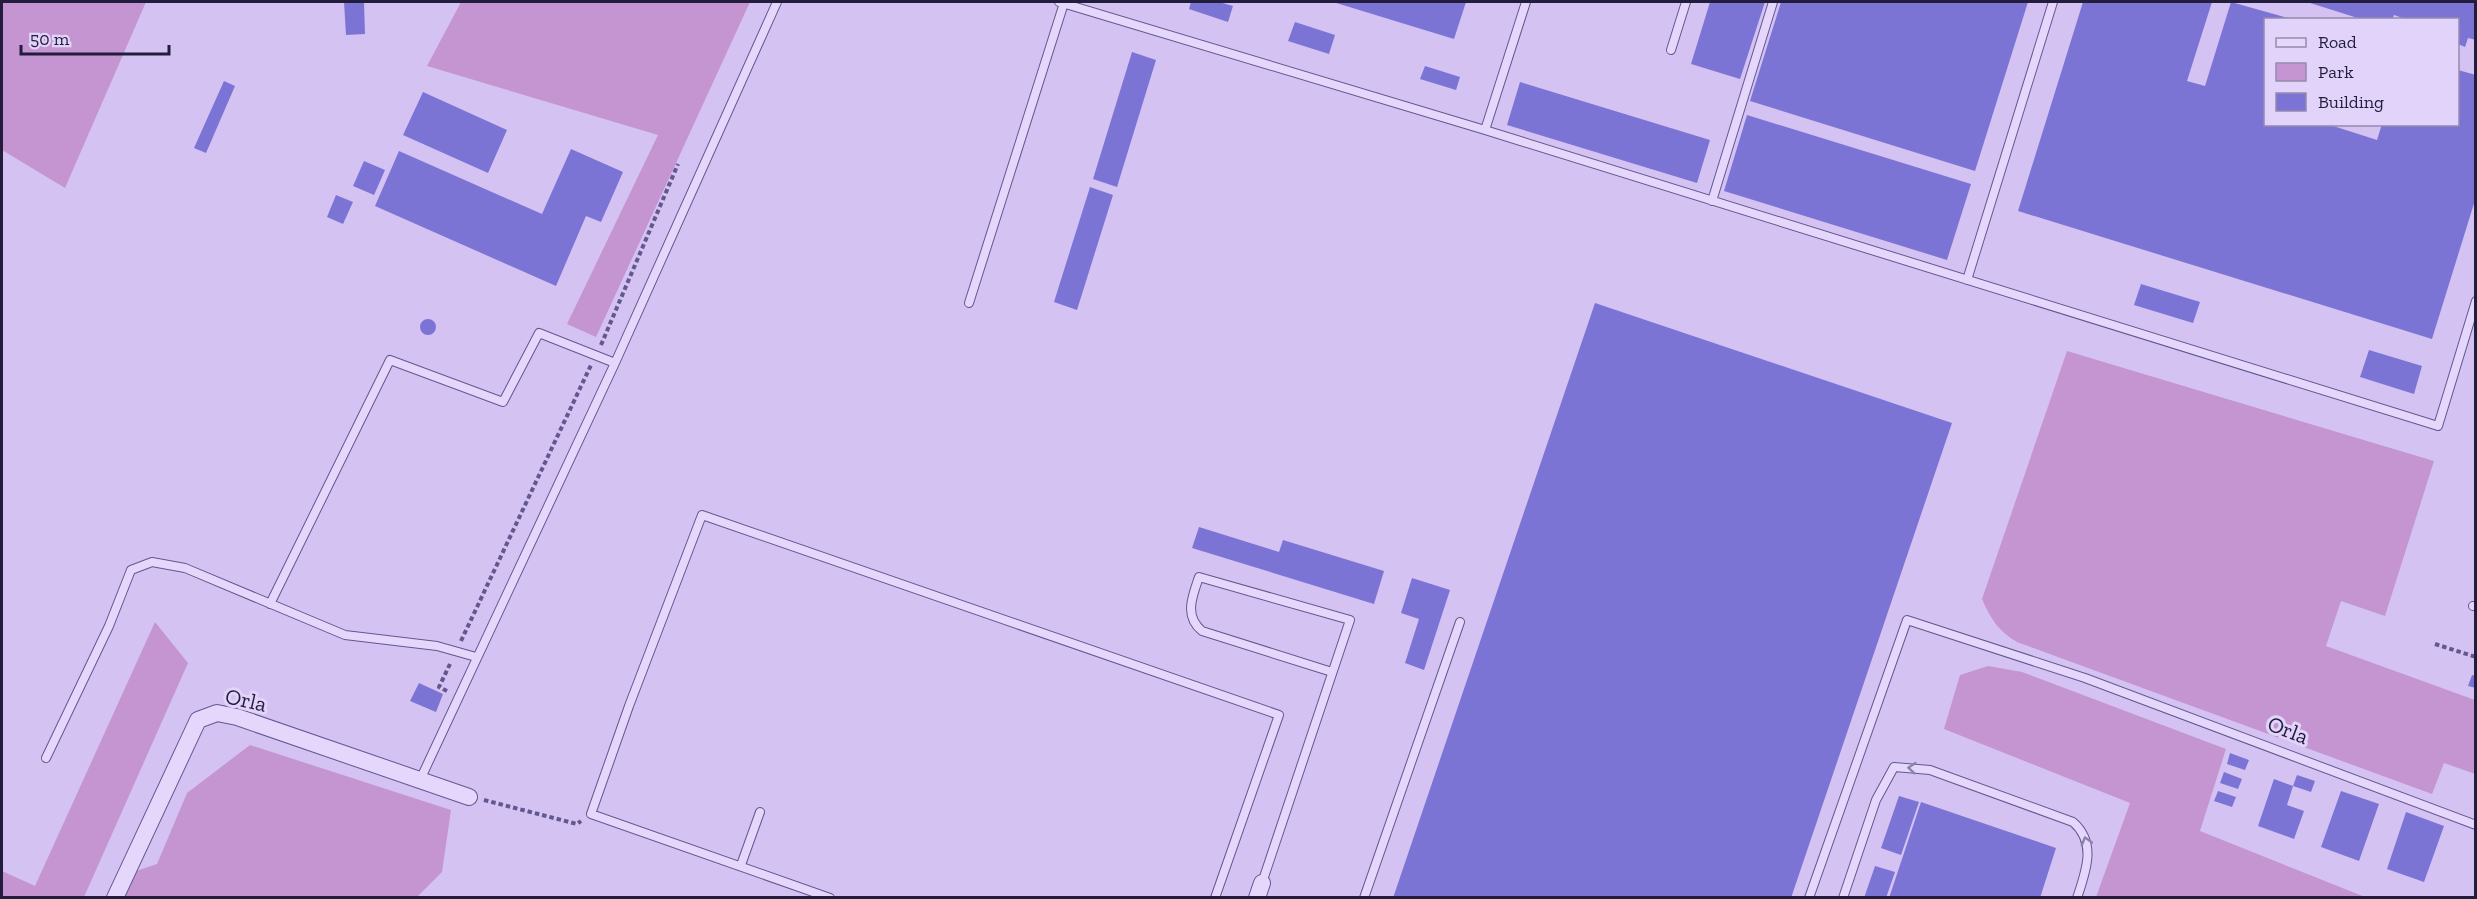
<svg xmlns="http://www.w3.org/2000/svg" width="2477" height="899" font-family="'Zilla Slab',serif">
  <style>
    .green { fill: #c595d2 }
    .building { fill: #7c74d5 }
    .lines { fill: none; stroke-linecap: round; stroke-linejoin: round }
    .lane-casing { stroke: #62578f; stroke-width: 10 }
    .street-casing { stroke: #62578f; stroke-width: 18 }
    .path { stroke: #62578f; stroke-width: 4; stroke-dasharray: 4.5 3; stroke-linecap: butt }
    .lane { stroke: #e5d7fc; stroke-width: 8 }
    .street { stroke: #e5d7fc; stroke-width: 16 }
    .oneway { stroke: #8d83a6 }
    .labels { text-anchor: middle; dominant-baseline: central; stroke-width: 6; stroke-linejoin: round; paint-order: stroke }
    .street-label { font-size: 22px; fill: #221d3d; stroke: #e1d3f9 }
  </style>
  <rect width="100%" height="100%" fill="#d4c2f3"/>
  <path class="green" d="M2,2h144l-81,186 -63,-38z
    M461,2h289l-154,335 -29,-13 91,-189 -231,-69z
    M2067,351l367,110 -49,155 -44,-15 -15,45 149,54v74l-31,-11 -12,31 -415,-152c-18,-10 -27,-24 -35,-43z
    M155,622l33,41 -104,234h-82v-26l33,15z
    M1988,666l34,6 204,77 -26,82 165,66h-269l34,-94 -186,-74 16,-54z
    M250,745l201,65 -9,62 -25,25 -293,1 12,-27 21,-7 30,-71z"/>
  <path class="building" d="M344,2h20l1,32 -19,1z
    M1191,2h28l14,4 -5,16 -39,-13z
    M1333,2h133l-12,37z
    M1710,2h55l-25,77 -49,-15z
    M1781,2h247l-53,169 -225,-70z
    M2083,2h129l-25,79 18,5 26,-84 61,17 -26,1v104h61l50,16 5,-16h76v-54l18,5v122l-44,142 -414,-128z
    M2307,2h169v38l-8,-2 -3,9 -7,-3v-24h-50l-14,-5 -2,5h-28z
    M1295,22l40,13 -6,19 -41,-13z
    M1132,52l24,8 -39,127 -24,-8z
    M1425,66l35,11 -4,13 -36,-11z
    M224,81l11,5 -29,67 -12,-5z
    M1520,82l190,58 -13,43 -190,-58z
    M423,92l84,38 -19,43 -85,-38z
    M1747,115l224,69 -24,76 -223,-69z
    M571,149l52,23 -22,50 -15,-6 -30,70 -181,-80 24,-55 143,63z
    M364,161l21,9 -11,25 -21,-9z
    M1090,187l23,8 -36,115 -23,-8z
    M336,195l17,7 -10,22 -16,-7z
    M2141,284l59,18 -7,21 -59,-18z
    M1595,303l357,120 -161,475h-398z
    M420 327a8 8 0 1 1 16 0a8 8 0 1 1-16 0Z
    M2369,350l53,16 -8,28 -54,-17z
    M1199,527l80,25 4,-12 101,31 -10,33 -182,-56z
    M1412,578l38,12 -26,80 -19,-7 14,-44 -18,-6z
    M2472,675l4,1v12l-8,-2z
    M419,683l24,11 -7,18 -26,-11z
    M2230,753l19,7 -4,10 -18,-6z
    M2224,772l18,7 -4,10 -18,-6z
    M2297,775l18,6 -4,11 -18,-6z
    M2274,779l19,7 -6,19 17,6 -10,28 -36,-13z
    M2218,791l18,6 -4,10 -18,-6z
    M2341,791l38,13 -20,57 -38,-14z
    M1899,796l20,6 -18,53 -20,-7z
    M1921,802l135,46 -16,50h-151z
    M2406,812l38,14 -20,56 -37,-13z
    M1875,866l20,6 -9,26h-22z"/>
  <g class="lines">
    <defs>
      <path id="lane" d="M1059,2l426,128 41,-128
        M1671,50l15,-48
        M1485,130l953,296 38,-125
        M1712,201l61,-199
        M1967,280l86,-278
        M969,303l95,-300
        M270,604l120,-244 113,42 36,-69 76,30
        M2473,606h3
        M46,758l63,-132 22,-56 21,-8 33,6 160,67 92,11 39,11
        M420,780l195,-417 162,-361
        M741,865l19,-53
        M1262,883l88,-263 -151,-43c-7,20 -15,39 3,54l130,41
        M830,898l-239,-84 38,-108 73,-191 577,200 -64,183
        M1364,898l96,-276
        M1809,898l98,-278 178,58 391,147
        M1843,898l33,-98 18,-33 36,3 143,52c24,21 13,49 4,76"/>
      <path id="street" d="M115,898l83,-178 19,-7 20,4 232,80
        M1257,898l5,-15"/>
    </defs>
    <use href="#lane" class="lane-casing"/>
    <use href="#street" class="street-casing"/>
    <path class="path" d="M601,345l77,-181
      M461,641l130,-276
      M2435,644l41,13
      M447,691l-8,-4 11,-23
      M484,800l93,24 4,-3"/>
    <use href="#lane" class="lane"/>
    <use href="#street" class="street"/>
  </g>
  <defs><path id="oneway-chevron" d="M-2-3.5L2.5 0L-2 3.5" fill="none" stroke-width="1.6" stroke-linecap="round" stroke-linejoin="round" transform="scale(1.5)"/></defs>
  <g class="oneway">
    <use href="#oneway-chevron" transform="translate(1912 768) rotate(-175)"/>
    <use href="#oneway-chevron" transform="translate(2086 841) rotate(-106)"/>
  </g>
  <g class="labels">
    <g class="street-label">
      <text transform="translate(246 700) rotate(13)">Orla</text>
      <text transform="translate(2288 730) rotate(21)">Orla</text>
    </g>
  </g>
  <rect width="2477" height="899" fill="none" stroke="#221d3d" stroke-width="6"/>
  <rect x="2264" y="18" width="195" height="108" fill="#e1d3f9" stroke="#958aae" stroke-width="1.5"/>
  <rect x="2276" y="38" width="30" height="9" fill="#e5d7fc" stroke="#958aae" stroke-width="1.5"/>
  <text x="2318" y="48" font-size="18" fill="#221d3d">Road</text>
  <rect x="2276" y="63" width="30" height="18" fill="#c595d2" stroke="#958aae" stroke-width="1.5"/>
  <text x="2318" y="78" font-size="18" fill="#221d3d">Park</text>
  <rect x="2276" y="93" width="30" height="18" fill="#7c74d5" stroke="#958aae" stroke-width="1.5"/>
  <text x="2318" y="108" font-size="18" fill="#221d3d">Building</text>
  <path d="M21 45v9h148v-9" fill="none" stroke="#221d3d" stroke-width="3"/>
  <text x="30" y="45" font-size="18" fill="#221d3d" stroke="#e1d3f9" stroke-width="4.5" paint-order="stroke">50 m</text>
</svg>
